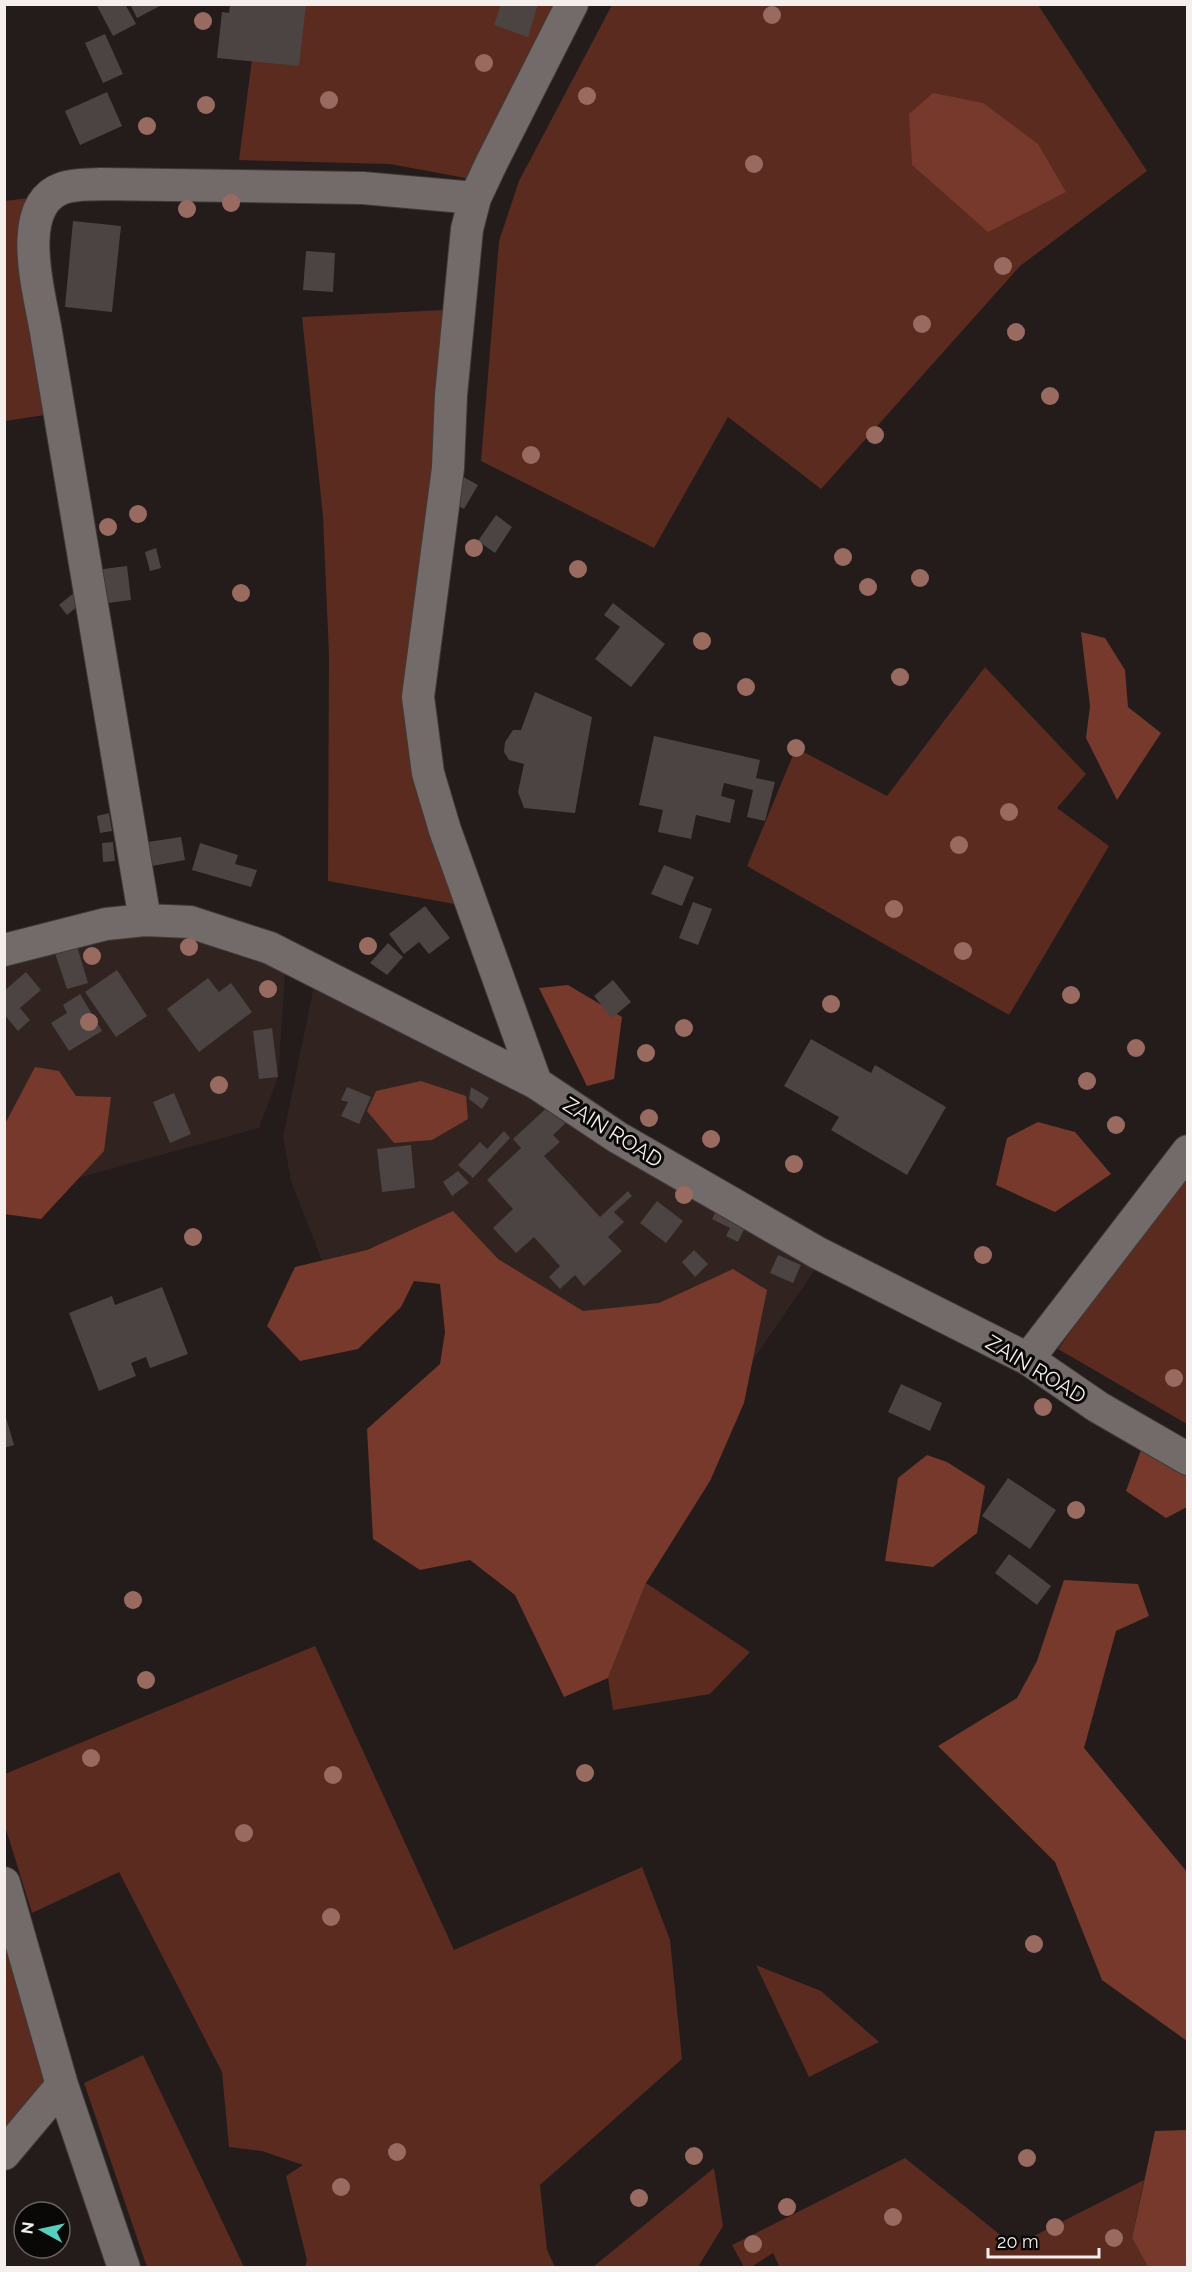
<svg xmlns="http://www.w3.org/2000/svg" width="1192" height="2272" font-family="Raleway,sans-serif">
  <style>
    .built { fill: #312320 }
    .green { fill: #5b2b20 }
    .forest { fill: #76392b }
    .building { fill: #4c4442 }
    .lines { fill: none; stroke-linecap: round; stroke-linejoin: round }
    .street-casing { stroke: #3f3a39; stroke-width: 34 }
    .street { stroke: #736b69; stroke-width: 32 }
    .tree { fill: #996b60 }
    .labels { text-anchor: middle; dominant-baseline: central; stroke-width: 6; stroke-linejoin: round; paint-order: stroke }
    .street-label { font-size: 21px; fill: #f4eeed; stroke: #0a0707 }
  </style>
  <rect width="100%" height="100%" fill="#231c1a"/>
  <path class="built" d="M187,929l99,33 -8,115 -19,51 -254,70v-238l37,-15z
    M315,981l510,274 -72,105 -215,-22 -85,-127 -86,39 -45,11 -31,-80 -8,-44z"/>
  <path class="green" d="M259,5h318l-90,177 -97,-18 -151,-4z
    M612,5h426l109,166 -127,95 -199,223 -93,-72 -74,131 -173,-87 18,-220 20,-60z
    M30,198l21,216 -46,7 -1,-220z
    M465,309l-51,390 57,208 -143,-26 1,-226 -6,-139 -21,-199z
    M985,667l101,107 -29,34 52,38 -100,169 -262,-149 49,-118 91,48z
    M1187,1171v253l-129,-75z
    M646,1583l104,69 -40,42 -97,16 -5,-32z
    M315,1646l139,304 188,-83 28,73 12,119 -142,126 7,65 8,17h-250l2,-7 -21,-84 17,-11 -41,-14 -33,-4 -7,-75 -103,-200 -87,41 -27,-87v-52z
    M4,1937l43,145 -43,51z
    M756,1965l65,26 58,51 -70,35z
    M143,2055l101,212h-97l-63,-184z
    M905,2158l109,88 130,-66 -12,58 16,29 -368,1 -7,-15 -22,14h-7l-12,-22z
    M714,2168l9,58 -25,41h-105z"/>
  <path class="forest" d="M933,93l50,10 55,41 28,48 -78,40 -76,-67 -3,-51z
    M1081,632l24,6 20,32 3,37 33,26 -44,67 -31,-62 4,-32z
    M568,985l54,32 -8,62 -27,7 -48,-98z
    M35,1067l24,4 17,25 35,1 -7,54 -63,68 -37,-5 1,-90z
    M421,1081l45,15 2,23 -36,21 -38,3 -27,-32 9,-20z
    M1038,1122l37,10 36,42 -56,38 -59,-27 11,-47z
    M453,1211l45,48 85,52 76,-8 74,-34 34,21 -23,113 -34,78 -64,102 -38,95 -44,19 -49,-102 -45,-35 -50,10 -47,-31 -6,-110 73,-65 5,-32 -5,-48 -26,-3 -13,26 -43,42 -58,12 -33,-35 28,-59 72,-17z
    M1148,1431l39,20v56l-21,11 -40,-27z
    M927,1455l20,7 38,24 -8,47 -44,34 -48,-6 13,-83z
    M1064,1580l74,4 11,32 -33,15 -32,117 103,124v169l-85,-61 -47,-118 -117,-116 79,-48 20,-37z
    M1187,2130v136l-39,1 -16,-29 23,-107z"/>
  <path class="building" d="M96,4h29l11,20 -23,12z
    M130,4h29l1,2 -23,12z
    M230,4h76l-7,62 -82,-8 5,-46 7,1z
    M501,4h37l-10,33 -34,-12z
    M105,34l18,40 -20,9 -18,-40z
    M107,92l15,34 -42,19 -15,-34z
    M73,221l48,5 -9,86 -47,-5z
    M306,251l29,2 -2,39 -30,-2z
    M458,474l20,11 -14,24 -20,-11z
    M496,515l16,12 -17,26 -17,-12z
    M156,548l5,20 -11,3 -5,-19z
    M127,566l4,34 -39,5 -4,-34z
    M76,591l8,10 -17,14 -8,-10z
    M613,603l52,41 -34,43 -36,-28 25,-32 -16,-12z
    M535,692l57,25 -17,96 -51,-5 -6,-16 6,-28 -15,-4 -5,-8 1,-10 8,-12h8z
    M654,736l106,24 -4,18 19,4 -10,39 -18,-4 6,-27 -29,-7 -3,13 14,4 -5,23 -34,-8 -5,24 -33,-7 5,-22 -24,-5z
    M109,813l3,18 -12,2 -3,-17z
    M181,837l4,23 -33,6 -4,-24z
    M113,842l2,19 -12,1 -1,-19z
    M200,843l38,12 -3,9 22,6 -6,17 -59,-17z
    M664,865l30,12 -12,29 -31,-12z
    M693,902l19,7 -14,36 -19,-7z
    M425,906l25,32 -21,16 -10,-12 -15,12 -15,-20z
    M76,943l12,40 -21,6 -13,-39z
    M388,943l15,14 -16,18 -17,-12z
    M117,970l30,46 -31,21 -31,-45z
    M26,972l15,18 -21,18 10,12 -12,11 -14,-17v-23z
    M208,978l11,14 12,-9 21,29 -53,40 -32,-43z
    M613,980l18,22 -19,16 -18,-22z
    M80,994l22,37 -33,20 -18,-28 16,-10 -4,-8z
    M272,1028l6,49 -19,2 -6,-48z
    M811,1039l60,34 4,-8 71,42 -39,68 -76,-45 8,-13 -55,-31z
    M347,1087l24,10 -12,27 -18,-8 7,-14 -7,-2z
    M471,1087l18,11 -7,11 -13,-10z
    M174,1093l17,41 -21,9 -17,-41z
    M552,1103l16,18 -15,14 7,7 -16,14 56,61 28,-26 4,5 -18,16 10,10 -16,15 14,14 -38,35 -9,-11 -15,14 -11,-12 11,-11 -26,-29 -18,16 -23,-25 20,-19 -26,-29 34,-32 -8,-9z
    M504,1131l6,7 -37,40 -15,-13 22,-23 7,7z
    M411,1145l4,43 -33,4 -5,-43z
    M458,1171l11,12 -17,13 -9,-14z
    M657,1201l26,20 -17,22 -26,-20z
    M720,1204l29,15 -11,23 -12,-6 4,-8 -18,-9z
    M694,1250l14,14 -13,13 -13,-15z
    M778,1255l23,10 -8,18 -23,-10z
    M162,1287l26,67 -38,14 -4,-11 -15,6 5,13 -37,15 -30,-78 43,-17 3,9z
    M901,1384l41,19 -12,28 -42,-19z
    M4,1411l10,34 -10,3z
    M1008,1478l48,32 -26,39 -48,-33z
    M1009,1554l42,32 -14,19 -42,-32z"/>
  <g class="lines">
    <defs>
      <path id="street" d="M145,920l-99,-588c-6,-38 -33,-127 17,-144 11,-4 26,-3 37,-4l263,4 112,10
        M4,950l102,-26 39,-4 45,2 80,26 266,135 81,54 201,116 210,106 70,48 90,52
        M536,1083l-91,-253 -17,-57 -10,-76 30,-229 3,-73 16,-166 8,-31 16,-34 81,-160
        M1028,1359l160,-208
        M4,1883l58,202 62,183
        M4,2154l58,-69"/>
    </defs>
    <use href="#street" class="street-casing"/>
    <use href="#street" class="street"/>
  </g>
  <g class="tree">
    <circle cx="772" cy="15" r="9"/>
    <circle cx="203" cy="21" r="9"/>
    <circle cx="484" cy="63" r="9"/>
    <circle cx="587" cy="96" r="9"/>
    <circle cx="329" cy="100" r="9"/>
    <circle cx="206" cy="105" r="9"/>
    <circle cx="147" cy="126" r="9"/>
    <circle cx="754" cy="164" r="9"/>
    <circle cx="231" cy="203" r="9"/>
    <circle cx="187" cy="209" r="9"/>
    <circle cx="1003" cy="266" r="9"/>
    <circle cx="922" cy="324" r="9"/>
    <circle cx="1016" cy="332" r="9"/>
    <circle cx="1050" cy="396" r="9"/>
    <circle cx="875" cy="435" r="9"/>
    <circle cx="531" cy="455" r="9"/>
    <circle cx="138" cy="514" r="9"/>
    <circle cx="108" cy="527" r="9"/>
    <circle cx="474" cy="548" r="9"/>
    <circle cx="843" cy="557" r="9"/>
    <circle cx="578" cy="569" r="9"/>
    <circle cx="920" cy="578" r="9"/>
    <circle cx="868" cy="587" r="9"/>
    <circle cx="241" cy="593" r="9"/>
    <circle cx="702" cy="641" r="9"/>
    <circle cx="900" cy="677" r="9"/>
    <circle cx="746" cy="687" r="9"/>
    <circle cx="796" cy="748" r="9"/>
    <circle cx="1009" cy="812" r="9"/>
    <circle cx="959" cy="845" r="9"/>
    <circle cx="894" cy="909" r="9"/>
    <circle cx="368" cy="946" r="9"/>
    <circle cx="189" cy="947" r="9"/>
    <circle cx="963" cy="951" r="9"/>
    <circle cx="92" cy="956" r="9"/>
    <circle cx="268" cy="989" r="9"/>
    <circle cx="1071" cy="995" r="9"/>
    <circle cx="831" cy="1004" r="9"/>
    <circle cx="89" cy="1022" r="9"/>
    <circle cx="684" cy="1028" r="9"/>
    <circle cx="1136" cy="1048" r="9"/>
    <circle cx="646" cy="1053" r="9"/>
    <circle cx="1087" cy="1081" r="9"/>
    <circle cx="219" cy="1085" r="9"/>
    <circle cx="649" cy="1118" r="9"/>
    <circle cx="1116" cy="1125" r="9"/>
    <circle cx="711" cy="1139" r="9"/>
    <circle cx="794" cy="1164" r="9"/>
    <circle cx="684" cy="1195" r="9"/>
    <circle cx="193" cy="1237" r="9"/>
    <circle cx="983" cy="1255" r="9"/>
    <circle cx="1174" cy="1378" r="9"/>
    <circle cx="1043" cy="1407" r="9"/>
    <circle cx="1076" cy="1510" r="9"/>
    <circle cx="133" cy="1600" r="9"/>
    <circle cx="146" cy="1680" r="9"/>
    <circle cx="91" cy="1758" r="9"/>
    <circle cx="585" cy="1773" r="9"/>
    <circle cx="333" cy="1775" r="9"/>
    <circle cx="244" cy="1833" r="9"/>
    <circle cx="331" cy="1917" r="9"/>
    <circle cx="1034" cy="1944" r="9"/>
    <circle cx="397" cy="2152" r="9"/>
    <circle cx="694" cy="2156" r="9"/>
    <circle cx="1027" cy="2158" r="9"/>
    <circle cx="341" cy="2187" r="9"/>
    <circle cx="639" cy="2198" r="9"/>
    <circle cx="787" cy="2207" r="9"/>
    <circle cx="893" cy="2217" r="9"/>
    <circle cx="1055" cy="2227" r="9"/>
    <circle cx="1114" cy="2238" r="9"/>
    <circle cx="753" cy="2244" r="9"/>
  </g>
  <g class="labels">
    <g class="street-label">
      <text transform="translate(613 1132) rotate(32)">ZAIN ROAD</text>
      <text transform="translate(1036 1369) rotate(31)">ZAIN ROAD</text>
    </g>
  </g>
  <rect width="1192" height="2272" fill="none" stroke="#f4eeed" stroke-width="12"/>
  <g transform="translate(42 2230) rotate(278)"><circle r="28" fill="#0a0707" stroke="#686363" stroke-width="1.5"/>
  <path d="M0-4.5L10 22L0 15L-10 22Z" fill="#58cebf"/>
  <text y="-9" font-size="16" font-weight="bold" text-anchor="middle" fill="#f4eeed">N</text>
  </g>
  <path d="M988 2248v9h111v-9" fill="none" stroke="#f4eeed" stroke-width="3"/>
  <text x="997" y="2248" font-size="18" fill="#f4eeed" stroke="#0a0707" stroke-width="4.5" paint-order="stroke">20 m</text>
</svg>
